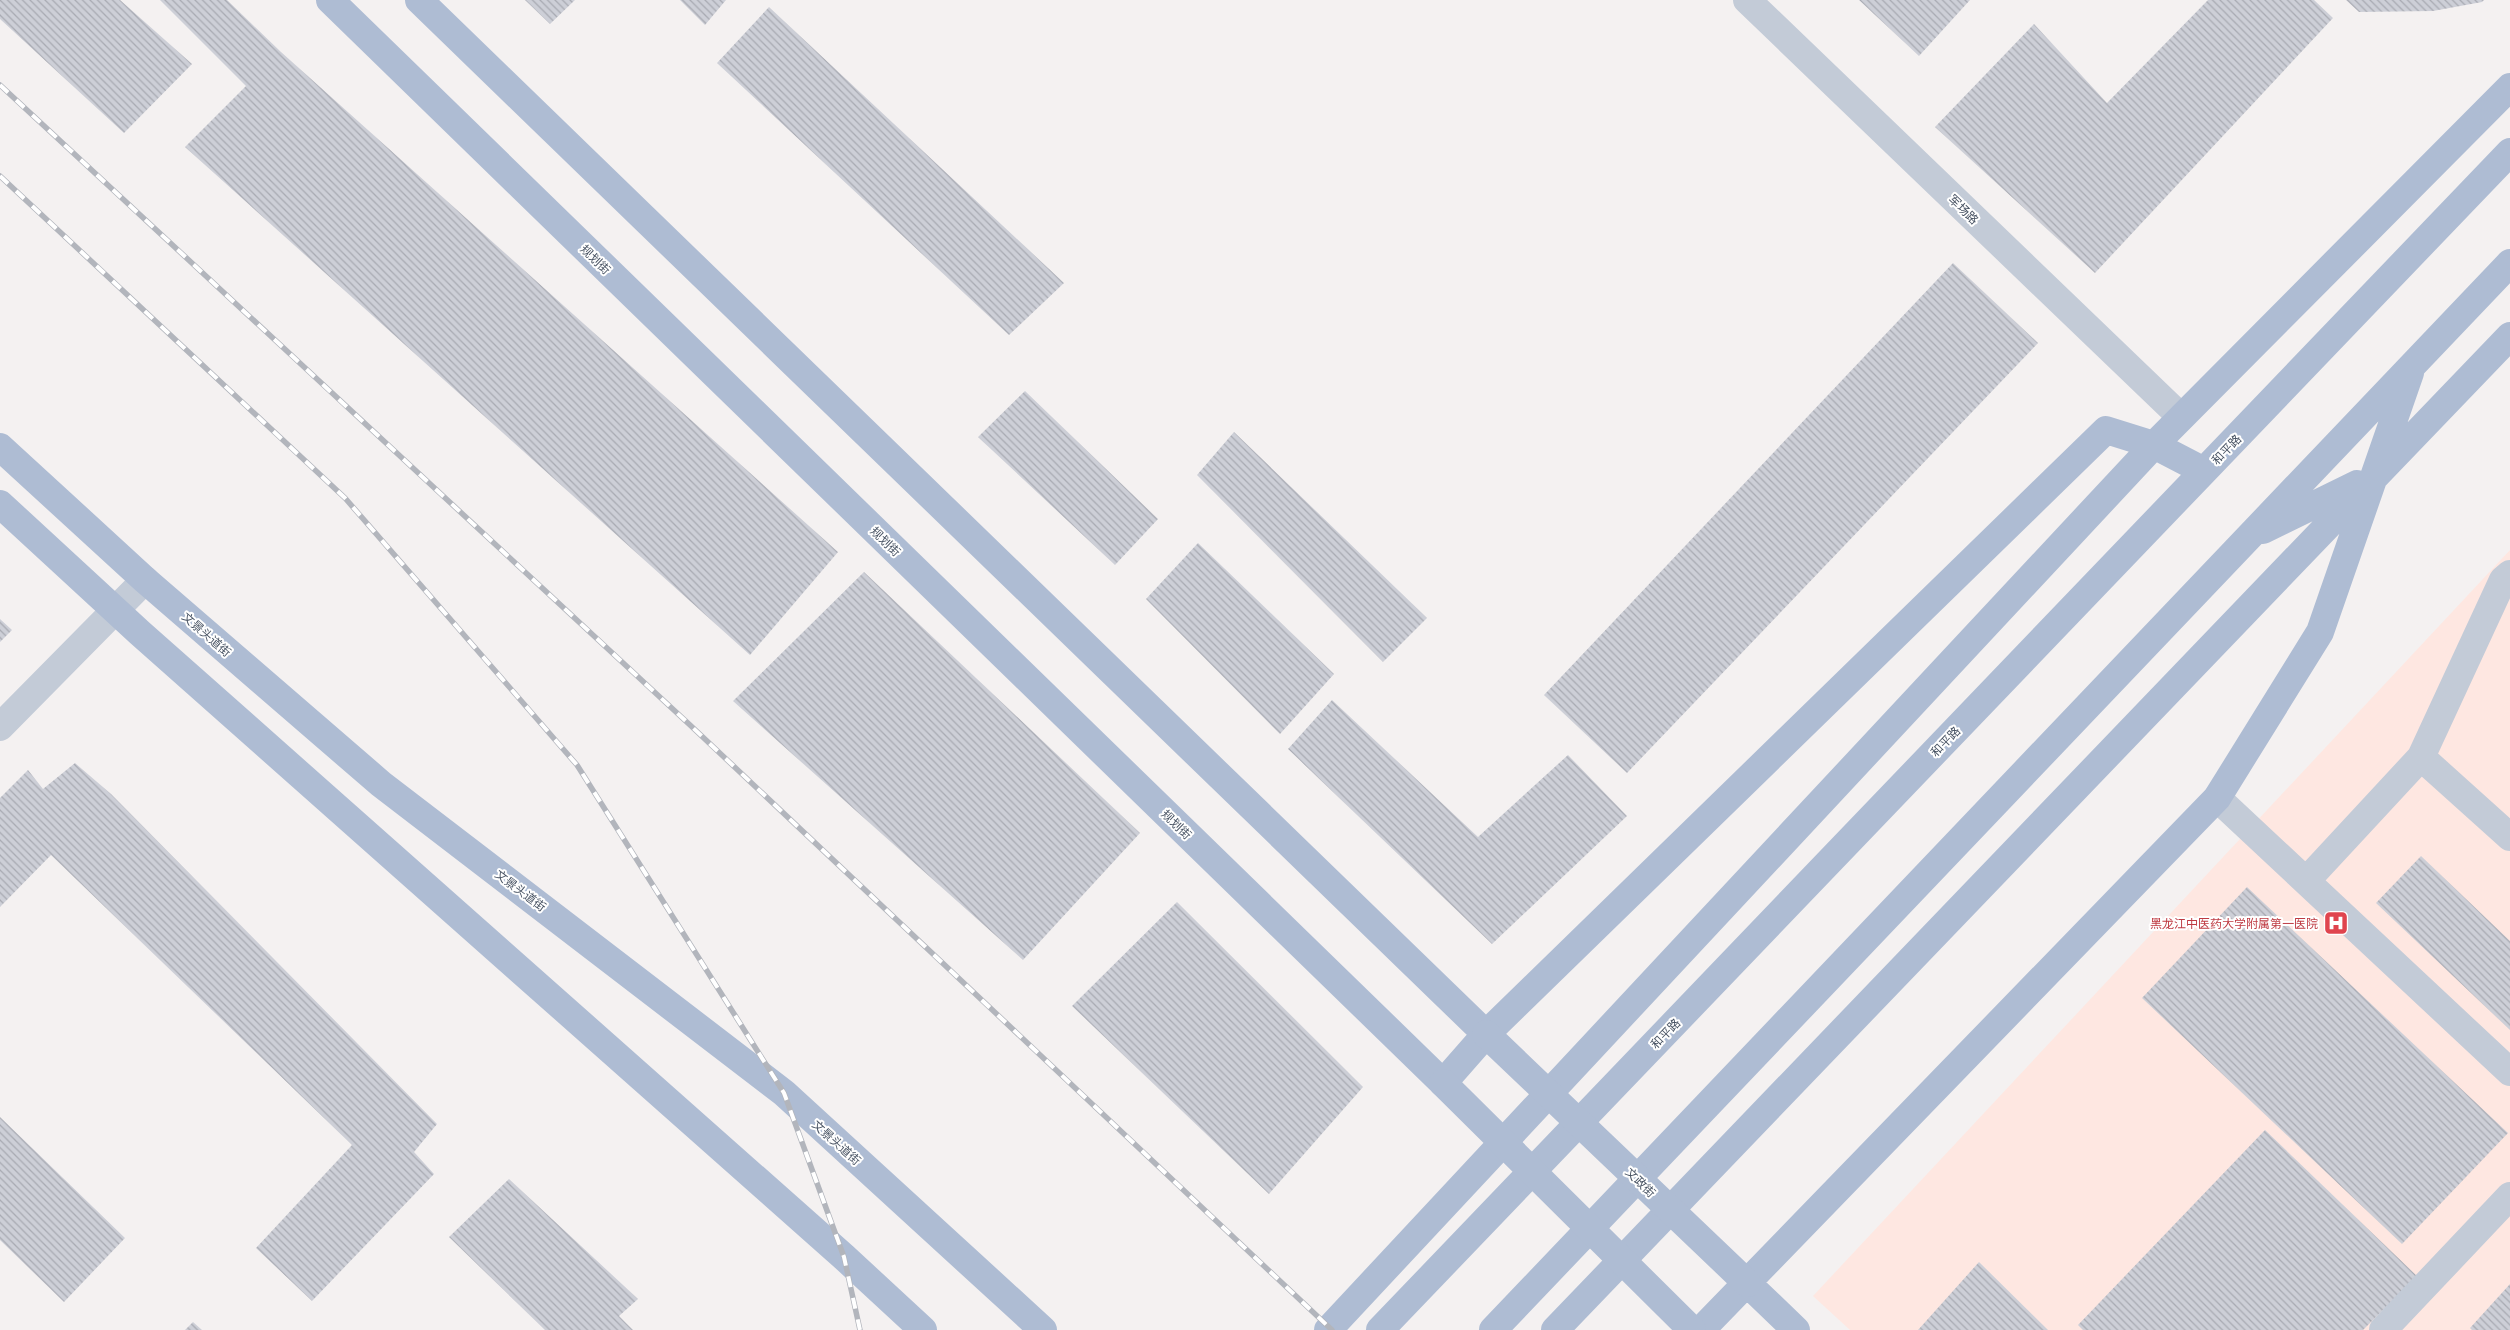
<svg xmlns="http://www.w3.org/2000/svg" width="2510" height="1330" font-family="Commissioner,'Noto Sans SC',sans-serif">
  <style>
    .medical { fill: #fee7e1 }
    .building { fill: url(#building-back-hatch) }
    .lines { fill: none; stroke-linecap: round; stroke-linejoin: round }
    .minor { stroke: #c3cbd7; stroke-width: 28 }
    .major { stroke: #aebcd3; stroke-width: 28 }
    .rail-casing { stroke: #b2b5bc; stroke-width: 5.5 }
    .rail { stroke: #fff; stroke-width: 4; stroke-dasharray: 11; stroke-linecap: butt }
    .major-bridge { stroke: #aebcd3; stroke-width: 28 }
    .labels { text-anchor: middle; dominant-baseline: central; stroke-width: 4; stroke-linejoin: round; paint-order: stroke }
    .street-label { font-size: 12px; fill: #465161; stroke: #fff }
    .health-label { font-size: 12px; fill: #be3a42; stroke: #fff; text-anchor: end }
  </style>
  <defs>
    <pattern id="building-back-hatch" width="6" height="6" patternUnits="userSpaceOnUse" patternTransform="scale(1.25)"><rect width="6" height="6" fill="#cdcfd7"/><path d="M-1 5l2 2M0 0l6 6M5-1l2 2" fill="none" stroke="#a8aab2"/></pattern>
  </defs>
  <rect width="100%" height="100%" fill="#f4f1f1"/>
  <path class="medical" d="M2510,550v780h-660l-37,-34z"/>
  <path class="building" d="M0,0h120l72,64 -68,69 -124,-114z
    M160,0h67l54,52 557,500 -88,103 -565,-508 61,-61z
    M525,0h50l-25,24z
    M680,0h46l-21,25z
    M1859,0h111l-51,56z
    M2208,0h106l19,18 -238,255 -160,-146 99,-103 73,79z
    M2346,0h138l-2,2 -49,9 -74,1z
    M769,7l295,276 -55,52 -292,-272z
    M1953,263l85,80 -411,430 -83,-78z
    M1025,391l133,128 -43,46 -137,-128z
    M1234,432l193,186 -44,44 -186,-187z
    M1198,543l136,131 -54,60 -134,-135z
    M864,572l276,261 -117,127 -290,-259z
    M0,619l12,11 -12,12z
    M1332,700l146,137 90,-82 59,61 -135,128 -204,-195z
    M75,763l36,31 326,330 -23,28 20,22 -122,127 -56,-53 96,-103 -301,-290 -51,52v-109l28,-28 15,19z
    M2421,856l89,85v89l-134,-127z
    M2247,887l261,246 -106,111 -260,-246z
    M1177,902l186,185 -94,107 -197,-188z
    M0,1117l125,121 -61,64 -64,-62z
    M2265,1130l152,146 -54,54h-280l-5,-5z
    M509,1179l129,120 -19,17 14,14h-88l-96,-93z
    M1979,1262l69,68h-130z
    M2510,1284v46h-38l-2,-2z
    M193,1322l9,8h-17z"/>
  <g class="lines">
    <path class="minor" d="M1747,0l434,417
      M0,727l145,-147
      M2421,757l89,80
      M2217,798l293,274
      M2306,881l115,-124 82,-177 7,-6
      M2383,1330l127,-134"/>
    <path class="major" d="M330,0l1113,1083 43,-49 620,-604 48,15 50,26
      M419,0l1067,1034
      M0,447l145,133 236,204 403,309 259,237
      M0,504l140,129 704,624 79,73
      M2263,530l94,-46
      M1747,1283l49,47
      M1328,1330l826,-885 356,-358
      M1380,1330l1130,-1178
      M1493,1330l1017,-1067
      M1555,1330l955,-994
      M1701,1330l516,-532 103,-166 90,-259"/>
    <defs>
      <path id="rail" d="M0,85l690,640 642,605
        M0,176l345,322 232,267 207,328 60,164 16,73"/>
    </defs>
    <use href="#rail" class="rail-casing"/>
    <use href="#rail" class="rail"/>
    <path class="major-bridge" d="M1486,1034l261,249
      M1443,1083l249,247"/>
  </g>
  <defs>
    <symbol id="hospital-square" viewBox="-11 -11 22 22"><rect x="-9" y="-9" width="18" height="18" rx="4" fill="#e0444e" stroke="#fff"/><path d="M-5-5h3v3.5h4V-5h3V5h-3V1.5h-4V5h-3Z" fill="#fff"/></symbol>
  </defs>
  <g fill-rule="evenodd">
    <use href="#hospital-square" x="2322" y="909" width="28" height="28"/>
  </g>
  <g class="labels">
    <g class="street-label">
      <text transform="translate(1964 209) rotate(44)">军场路</text>
      <text transform="translate(596 259) rotate(44)">规划街</text>
      <text transform="translate(2226 449) rotate(-46)">和平路</text>
      <text transform="translate(886 541) rotate(44)">规划街</text>
      <text transform="translate(207 634) rotate(41)">文景头道街</text>
      <text transform="translate(1945 741) rotate(-46)">和平路</text>
      <text transform="translate(1177 824) rotate(44)">规划街</text>
      <text transform="translate(521 890) rotate(37)">文景头道街</text>
      <text transform="translate(1665 1033) rotate(-46)">和平路</text>
      <text transform="translate(837 1142) rotate(42)">文景头道街</text>
      <text transform="translate(1641 1182) rotate(44)">文政街</text>
    </g>
    <g class="health-label">
      <text x="2318" y="923">黑龙江中医药大学附属第一医院</text>
    </g>
  </g>
</svg>
